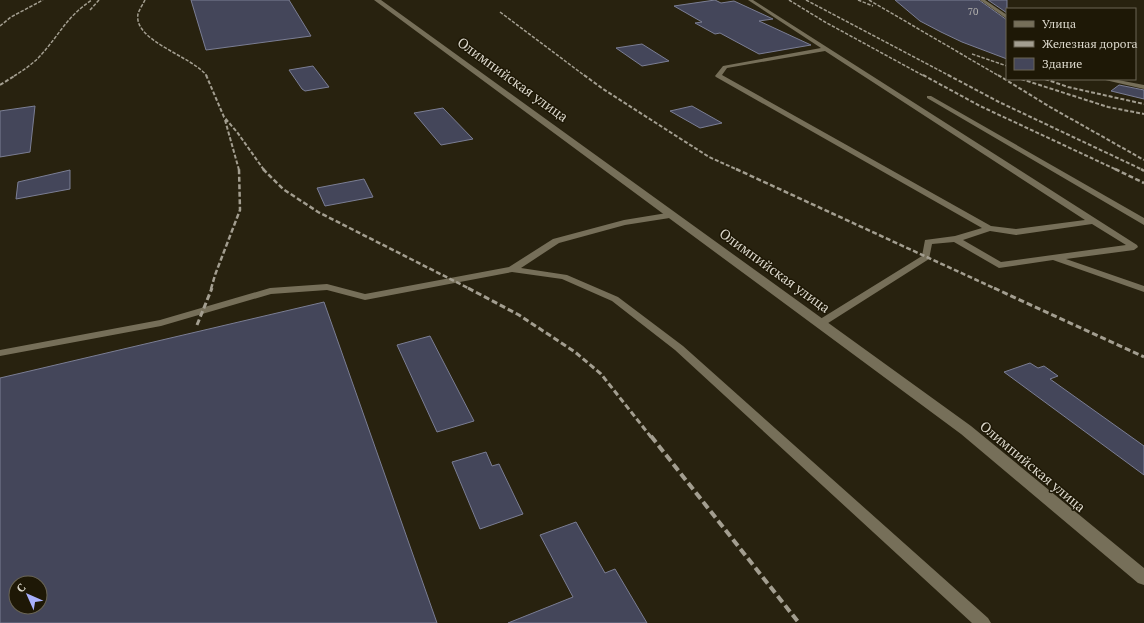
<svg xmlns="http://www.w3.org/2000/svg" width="1144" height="623" font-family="'PT Serif',serif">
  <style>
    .building { fill: #44465a; stroke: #7b7e94; fill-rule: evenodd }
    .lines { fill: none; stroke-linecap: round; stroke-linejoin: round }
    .lane { fill: #766f59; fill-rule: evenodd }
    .secondary { fill: #766f59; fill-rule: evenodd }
    .rail-far4 { stroke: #a39e90; stroke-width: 1.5; stroke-dasharray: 3.5 1.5; stroke-linecap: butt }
    .rail-far3 { stroke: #a39e90; stroke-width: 2; stroke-dasharray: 4 2; stroke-linecap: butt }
    .rail-far2 { stroke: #a39e90; stroke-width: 2.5; stroke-dasharray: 5 2.5; stroke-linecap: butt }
    .rail-far1 { stroke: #a39e90; stroke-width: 3; stroke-dasharray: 6 3; stroke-linecap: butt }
    .rail { stroke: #a39e90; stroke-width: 4; stroke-dasharray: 8 4; stroke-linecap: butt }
    .labels { text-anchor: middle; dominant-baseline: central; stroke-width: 3; stroke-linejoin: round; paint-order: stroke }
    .far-number-label { font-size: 10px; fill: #b6b4b0 }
    .street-label { font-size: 14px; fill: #dcd8cc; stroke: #1e1806 }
  </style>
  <rect width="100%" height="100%" fill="#28220f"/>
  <path class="building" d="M191,0h98l22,36 -105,14z
    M715,0l6,3 13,-2 39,18 -14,2 52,24 -52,9 -39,-21 -5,1 -20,-11 7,-1 -28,-16z
    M895,0h84l28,20v39l-45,-17 -21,-10 -21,-11z
    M988,0h19v13z
    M642,44l27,17 -27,5 -26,-18z
    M313,66l16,21 -24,4 -3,-2 -13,-19z
    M1119,85l25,5v9l-33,-8z
    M35,106l-5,46 -30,5v-46z
    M692,106l30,17 -22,5 -30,-17z
    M443,108l30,31 -32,6 -27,-32z
    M70,170v19l-54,10 2,-17z
    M364,179l9,18 -48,9 -8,-18z
    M324,302l113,321h-437v-245zM16,583h24v24h-24z
    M430,336l44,85 -37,11 -40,-87z
    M1030,363l8,5 6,-2 14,10 -8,3 94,67v29l-140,-103z
    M486,452l6,14 7,-2 24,50 -43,15 -28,-67z
    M576,522l29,51 10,-4 32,54h-139l65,-26 -33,-62z"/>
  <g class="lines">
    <path class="lane" d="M748,0h5l384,245 1,2 -4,3 -68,9 78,27v6l-91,-32 -54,8 -45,-26 -22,2 -3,15 -104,66h-8l-1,-2 1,-2 105,-65 3,-16 30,-4 27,-8 -266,-151 -1,-1 8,-10 98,-18zM825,51l260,169 -69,9 -25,-3 -269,-151 5,-7zM1092,224l34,21 -125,17 -38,-22 27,-9 26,4z
      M980,0h5l22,15v4z
      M1101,79h12l31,6v4z
      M927,96h4l213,122v7l-217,-127z
      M673,212l4,3 -1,2 -51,8 -66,18 -38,25 46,7 51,22 65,49 305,272 3,5h-19l-297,-273 -63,-49 -50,-22 -50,-7 -147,28 -38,-10 -56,4 -110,32 -161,30v-6l160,-30 110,-32 57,-4 38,10 144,-27 44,-28 71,-19z"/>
    <path class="secondary" d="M374,0h7l590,426 173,142v17l-6,-2 -177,-149z"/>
    <path class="rail-far4" d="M145,0c-2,4 -6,10 -7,14 -5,27 54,42 69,62
      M789,0l36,22 99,54
      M806,0l144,76
      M858,0l15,6
      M869,0l130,76
      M90,10l9,-10
      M500,12l85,64
      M0,26l11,-9 32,-17
      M972,54l35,12
      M14,76c10,-6 20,-13 27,-21 19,-21 26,-39 51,-55"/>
    <path class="rail-far3" d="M206,75l18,42 13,15 27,38
      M584,75l19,14 106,68 29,13
      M923,75l57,31 137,64
      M948,75l51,27 144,68
      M998,75l52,32 94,53
      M1021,79l87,28 36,7
      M1045,79l23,8 76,17
      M0,85l16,-10
      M225,120l14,50"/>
    <path class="rail-far2" d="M263,169l20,20 35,23 152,77
      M736,169l260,120
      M1115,169l29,14
      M1141,169l3,2
      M211,289l4,-14 25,-65 -1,-41"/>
    <path class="rail-far1" d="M468,288l51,27 56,37 26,22 50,63
      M994,288l150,69
      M197,325l15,-37"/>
    <path class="rail" d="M651,436l148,187"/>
  </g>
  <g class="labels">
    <g class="far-number-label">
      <text x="973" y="11">70</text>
    </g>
    <g class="street-label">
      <text transform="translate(513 79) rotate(36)">Олимпийская улица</text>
      <text transform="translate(775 270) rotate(36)">Олимпийская улица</text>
      <text transform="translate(1033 466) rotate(40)">Олимпийская улица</text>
    </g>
  </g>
  <rect x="1006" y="8" width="130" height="72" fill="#1e1806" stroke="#6a6555"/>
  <rect x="1014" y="21" width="20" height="6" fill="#766f59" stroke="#6a6555"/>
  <text x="1042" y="28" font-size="12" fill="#dcd8cc">Улица</text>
  <rect x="1014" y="41" width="20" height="6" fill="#a39e90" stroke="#6a6555"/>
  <text x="1042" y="48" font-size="12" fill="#dcd8cc">Железная дорога</text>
  <rect x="1014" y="58" width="20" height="12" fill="#44465a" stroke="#6a6555"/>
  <text x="1042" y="68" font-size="12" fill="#dcd8cc">Здание</text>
  <g transform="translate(28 595) rotate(315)"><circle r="19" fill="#1e1806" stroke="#6a6555"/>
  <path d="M0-3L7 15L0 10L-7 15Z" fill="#a8b0fc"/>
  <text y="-6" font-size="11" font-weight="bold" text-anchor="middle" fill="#dcd8cc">С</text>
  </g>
</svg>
